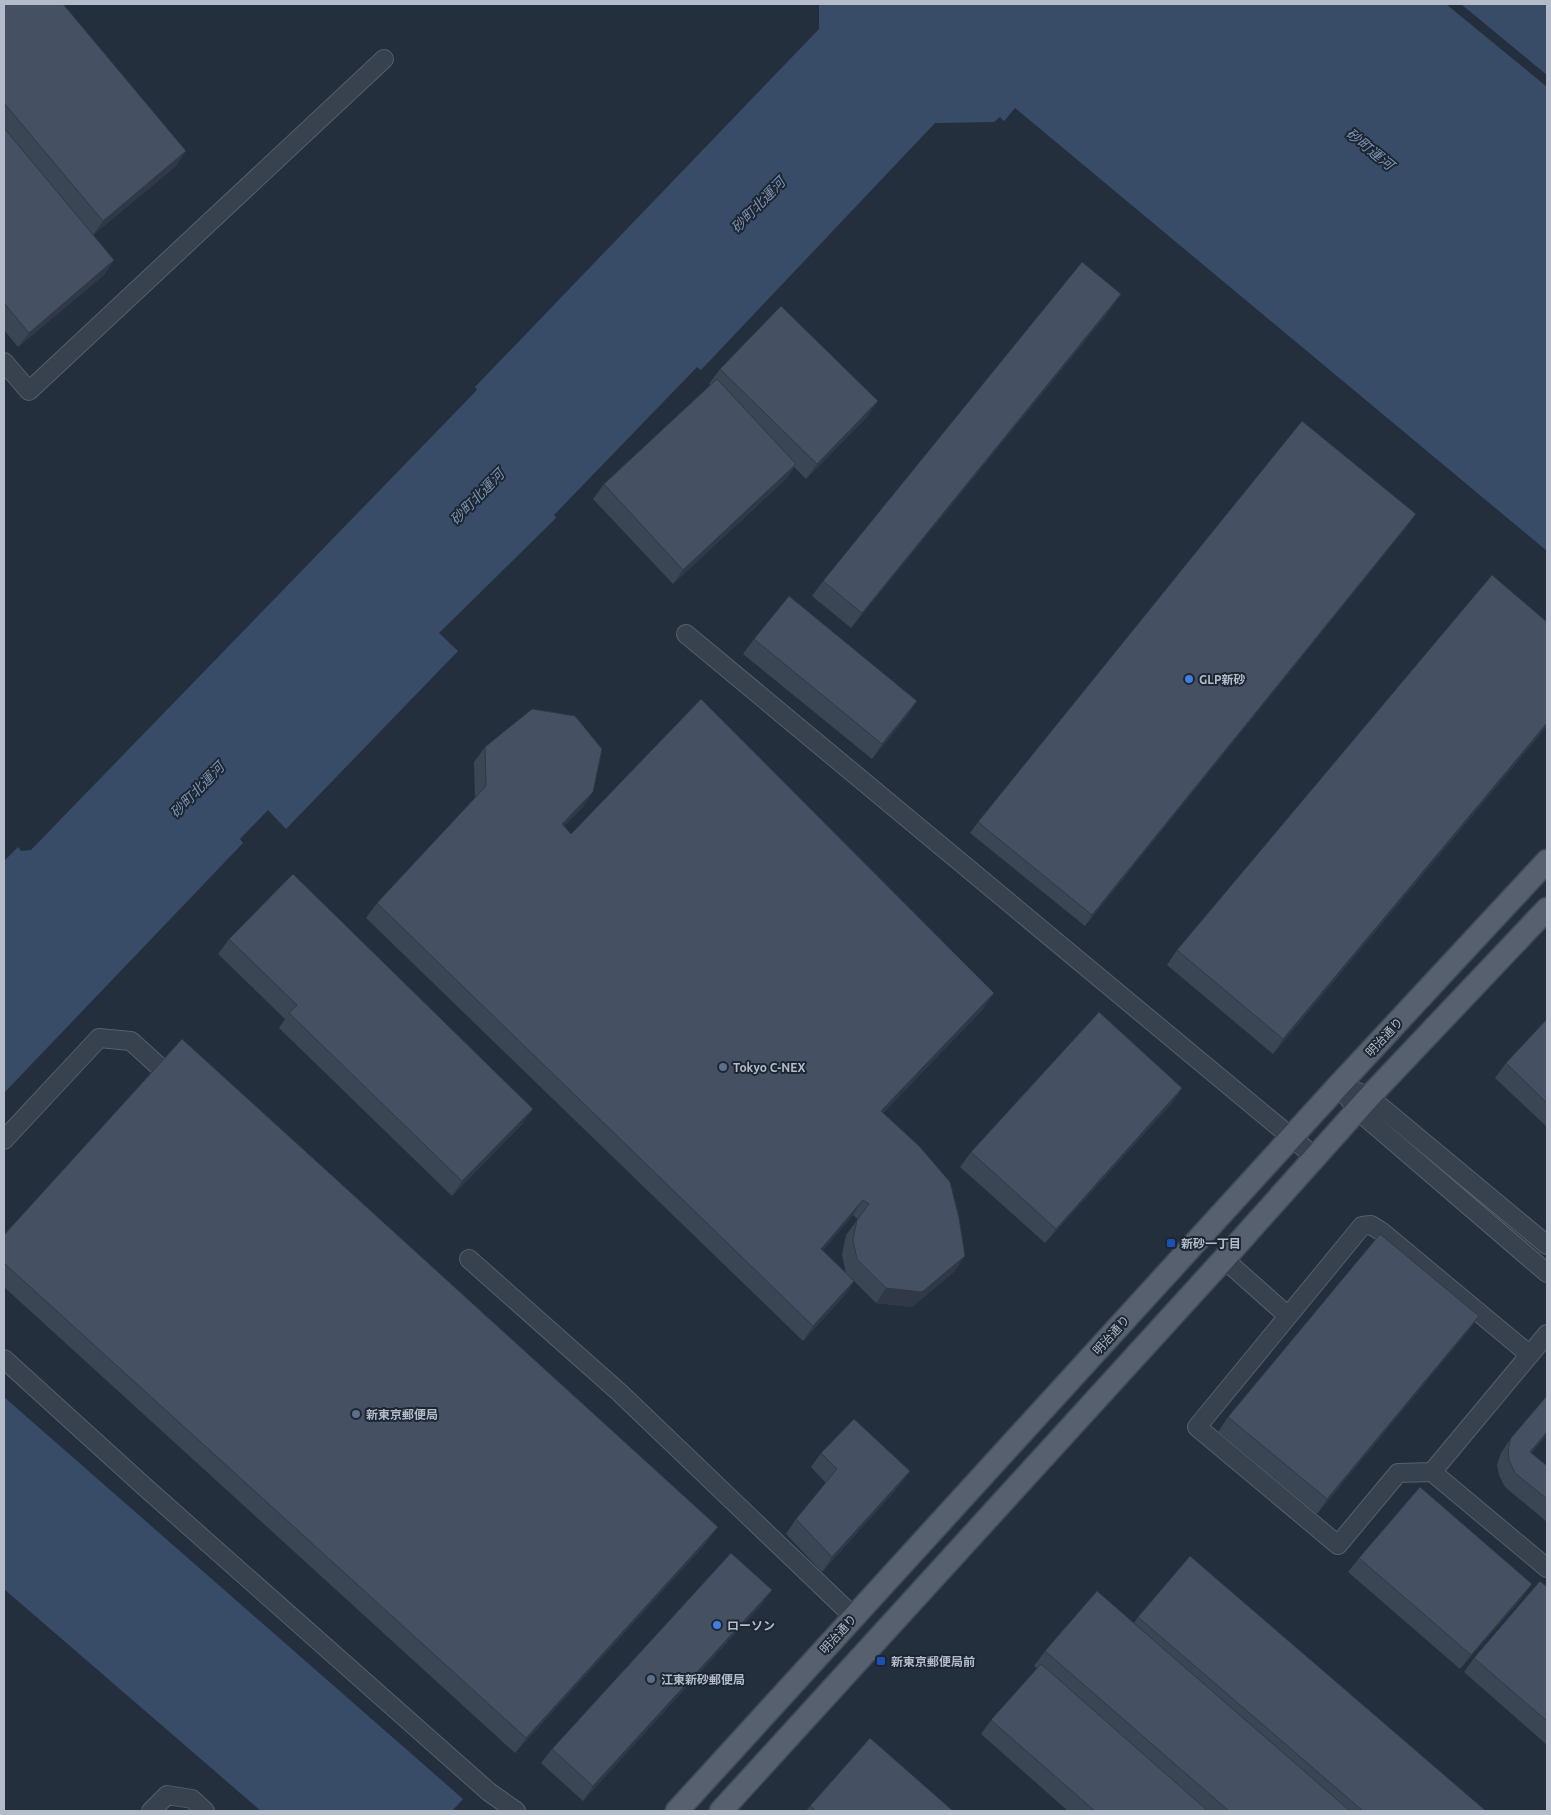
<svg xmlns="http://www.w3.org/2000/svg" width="1551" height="1815" font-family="Ubuntu,'Noto Sans JP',sans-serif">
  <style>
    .water { fill: #394c67 }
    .pier { fill: #242f3e }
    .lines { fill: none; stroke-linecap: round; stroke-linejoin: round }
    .minor-casing { stroke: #565f6c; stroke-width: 20 }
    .major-casing { stroke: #414a57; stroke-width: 25 }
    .minor { stroke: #38414e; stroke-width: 18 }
    .major { stroke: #56606e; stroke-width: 22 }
    .wall { fill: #3b4654; fill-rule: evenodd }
    .shaded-wall { fill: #303945 }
    .building { fill: #455162; stroke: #303945 }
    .shop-dot { fill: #3f7fe0; stroke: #1d2633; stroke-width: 2 }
    .service-dot { fill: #5c6f8a; stroke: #1d2633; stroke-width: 2 }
    .transit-dot { fill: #1a4fb4; stroke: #1d2633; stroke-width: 2 }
    .labels { text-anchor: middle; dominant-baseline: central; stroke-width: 4; stroke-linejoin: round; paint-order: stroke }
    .poi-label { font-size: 12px; font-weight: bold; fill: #b4bcc9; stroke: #1d2633; text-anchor: start }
    .street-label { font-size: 12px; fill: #b4bcc9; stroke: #1d2633 }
    .water-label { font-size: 14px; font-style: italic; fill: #7c92b1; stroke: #1d2633 }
  </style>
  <rect width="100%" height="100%" fill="#242f3e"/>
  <path class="water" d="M819,4h728v547l-532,-443 -11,13 -4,-4 -6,5 -59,1 -234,247 -4,-3 -143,148 2,3 -117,115 19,18 -172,178 -18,-19 -28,29 3,4 -239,250v-232l14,-14 3,4 10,-1 446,-460 -2,-3 344,-358z
    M4,1397l459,402 -11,12h-191l-257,-222z"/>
  <path class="pier" d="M1446,4h15l86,71v12z"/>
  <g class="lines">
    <defs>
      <path id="minor" d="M4,362l25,29 355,-332
        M686,634l629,523
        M1339,1085l18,25 190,163
        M1358,1092l11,5 178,148
        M4,1140l95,-102 32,3 44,40
        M469,1259l150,133 235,225
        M1224,1259l64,57
        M1530,1355l-148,-123 -11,-7 -9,1 -165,201 141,118 60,-72 34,-1 115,96
        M4,1359l142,129 343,304 27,19
        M1432,1472l115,-138
        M151,1811l16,-16 25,4 13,12"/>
      <path id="major" d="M677,1811l662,-726 208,-224
        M721,1811l503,-552 145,-162 178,-188"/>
    </defs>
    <use href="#minor" class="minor-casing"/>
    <use href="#major" class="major-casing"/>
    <use href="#minor" class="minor"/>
    <use href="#major" class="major"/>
  </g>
  <path class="wall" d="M4,4l172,162 -83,69 21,25 -10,15 -86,72 -14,-17z
    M1111,309l-260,319 -39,-32 11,-15z
    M720,369l148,47 -62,63 -12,-12 -8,12 -113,105 -80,-85 11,-15 106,-99 -1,-1z
    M1408,525l-323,401 -115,-93 8,-11z
    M754,639l153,77 -35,43 -129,-105z
    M1547,726l-274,328 -106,-89 10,-15z
    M485,747l98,60 -19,19 7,8 413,174 -101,105 72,158 -43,36 -36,-4 -22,-22 -10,15 -41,45 -437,-423 11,-15 98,-105 -1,-36zM853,1215l5,4 -12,16 -4,20 4,18 -23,-23z
    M229,939l294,184 -71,73 -173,-168 6,-9 -67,-65z
    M1547,1019v108l-52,-49 11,-15z
    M1182,1088l-10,15 -127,140 -85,-76 11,-15z
    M4,1235l703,307 -192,211 -511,-466z
    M1479,1316l-11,15 -151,183 -99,-82 10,-15z
    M1511,1438l35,27 1,-1v58l-42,-35 -6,-12 -2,-10 4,-12z
    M821,1453l89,18 -11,15 -77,86 -36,-38 10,-15 30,-36 -15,-16z
    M1359,1558l162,41 -61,70 -112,-97z
    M1547,1587v158l-83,-73 10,-14z
    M772,1590l-11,15 -178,196 -42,-38 11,-14z
    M1138,1617l348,194h-418l-87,-77 10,-14 46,-52 -3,-2 11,-15 89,-28z
    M810,1806l143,5h-147z"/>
  <path class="shaded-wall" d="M186,151l-10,15 -84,70 11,-15z
    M114,260l-10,15 -86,72 11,-14z
    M1121,294l-10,15 -260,319 11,-15z
    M878,401l-10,15 -62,63 11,-15z
    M796,464l-10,15 -113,105 10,-14z
    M1416,514l-8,11 -323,401 7,-11z
    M917,701l-10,15 -35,43 10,-15z
    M1547,723v3l-274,328 10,-15z
    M593,792l-10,15 -31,32 10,-15z
    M994,993l-10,15 -113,118 10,-15z
    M1182,1088l-10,15 -127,140 11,-14z
    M533,1109l-10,14 -71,73 10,-15z
    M863,1200l-10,15 -42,49 10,-15z
    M965,1256l-10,15 -43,36 -36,-4 10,-15z
    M854,1281l-10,15 -41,45 10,-15z
    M1479,1316l-11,15 -151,183 10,-15z
    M1547,1432v3l-27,32 10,-15z
    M910,1471l-11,15 -77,86 10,-15z
    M718,1527l-11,15 -192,211 11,-15z
    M1532,1584l-11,15 -61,70 11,-14z
    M772,1590l-11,15 -178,196 10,-15z"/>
  <path class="building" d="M4,4h59l123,147 -83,70 -99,-118z
    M4,128l110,132 -85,73 -25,-30z
    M1082,262l39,32 -259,319 -39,-32z
    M781,306l97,95 -61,63 -97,-95z
    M717,379l79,85 -113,106 -79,-86z
    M1302,421l114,93 -324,401 -114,-93z
    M1492,575l55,47v101l-264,316 -106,-89z
    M789,596l128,105 -35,43 -128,-105z
    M701,699l293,294 -113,118 38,35 31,36 9,36 6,38 -43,36 -36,-4 -29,-29 -4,-19 4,-20 12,-16 -6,-4 -42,49 33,32 -41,45 -436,-423 109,-117 -1,-39 47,-38 43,7 27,33 -9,43 -31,32 9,10z
    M293,874l240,235 -71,72 -173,-168 8,-8 -68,-66z
    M1099,1012l83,76 -126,141 -85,-77z
    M1547,1019v84l-41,-40z
    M182,1039l536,488 -192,211 -522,-475v-28z
    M1380,1234l99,82 -152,183 -99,-82z
    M1547,1397v35l-17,20 16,13 1,-1v35l-32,-26 -6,-13 -1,-10 3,-12 34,-40z
    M854,1419l56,52 -78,86 -36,-38 41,-50 -16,-16z
    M1420,1487l112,97 -61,71 -112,-97z
    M731,1553l41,37 -179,196 -41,-37z
    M1190,1556l296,255h-123l-225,-194z
    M1540,1581l7,6v134l-73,-63z
    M1097,1591l253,220h-121l-184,-160z
    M1041,1664l167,147h-113l-104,-91z
    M870,1738l83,73h-137l-6,-5z"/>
  <g class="shop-dot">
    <circle cx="1189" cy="679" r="5"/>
    <circle cx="717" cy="1625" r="5"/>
  </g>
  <g class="service-dot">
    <circle cx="723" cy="1067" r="5"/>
    <circle cx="356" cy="1414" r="5"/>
    <circle cx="651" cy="1679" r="5"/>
  </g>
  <g class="transit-dot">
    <rect x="1166" y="1238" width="10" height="10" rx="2.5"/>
    <rect x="876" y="1656" width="10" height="10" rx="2.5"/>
  </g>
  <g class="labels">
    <g class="poi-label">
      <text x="1199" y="679">GLP新砂</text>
      <text x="733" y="1067">Tokyo C-NEX</text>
      <text x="1181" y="1243">新砂一丁目</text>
      <text x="366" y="1414">新東京郵便局</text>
      <text x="727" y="1625">ローソン</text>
      <text x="891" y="1661">新東京郵便局前</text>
      <text x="661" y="1679">江東新砂郵便局</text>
    </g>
    <g class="street-label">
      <text transform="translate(1384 1037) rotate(-47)">明治通り</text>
      <text transform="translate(1111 1335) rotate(-48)">明治通り</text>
      <text transform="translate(838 1634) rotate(-48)">明治通り</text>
    </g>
    <g class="water-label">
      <text transform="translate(1370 149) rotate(39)">砂町運河</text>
      <text transform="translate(758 205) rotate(-46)">砂町北運河</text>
      <text transform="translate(477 497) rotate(-46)">砂町北運河</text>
      <text transform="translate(197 790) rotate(-46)">砂町北運河</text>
    </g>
  </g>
  <rect width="1551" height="1815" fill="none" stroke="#b4bcc9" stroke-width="10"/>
</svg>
